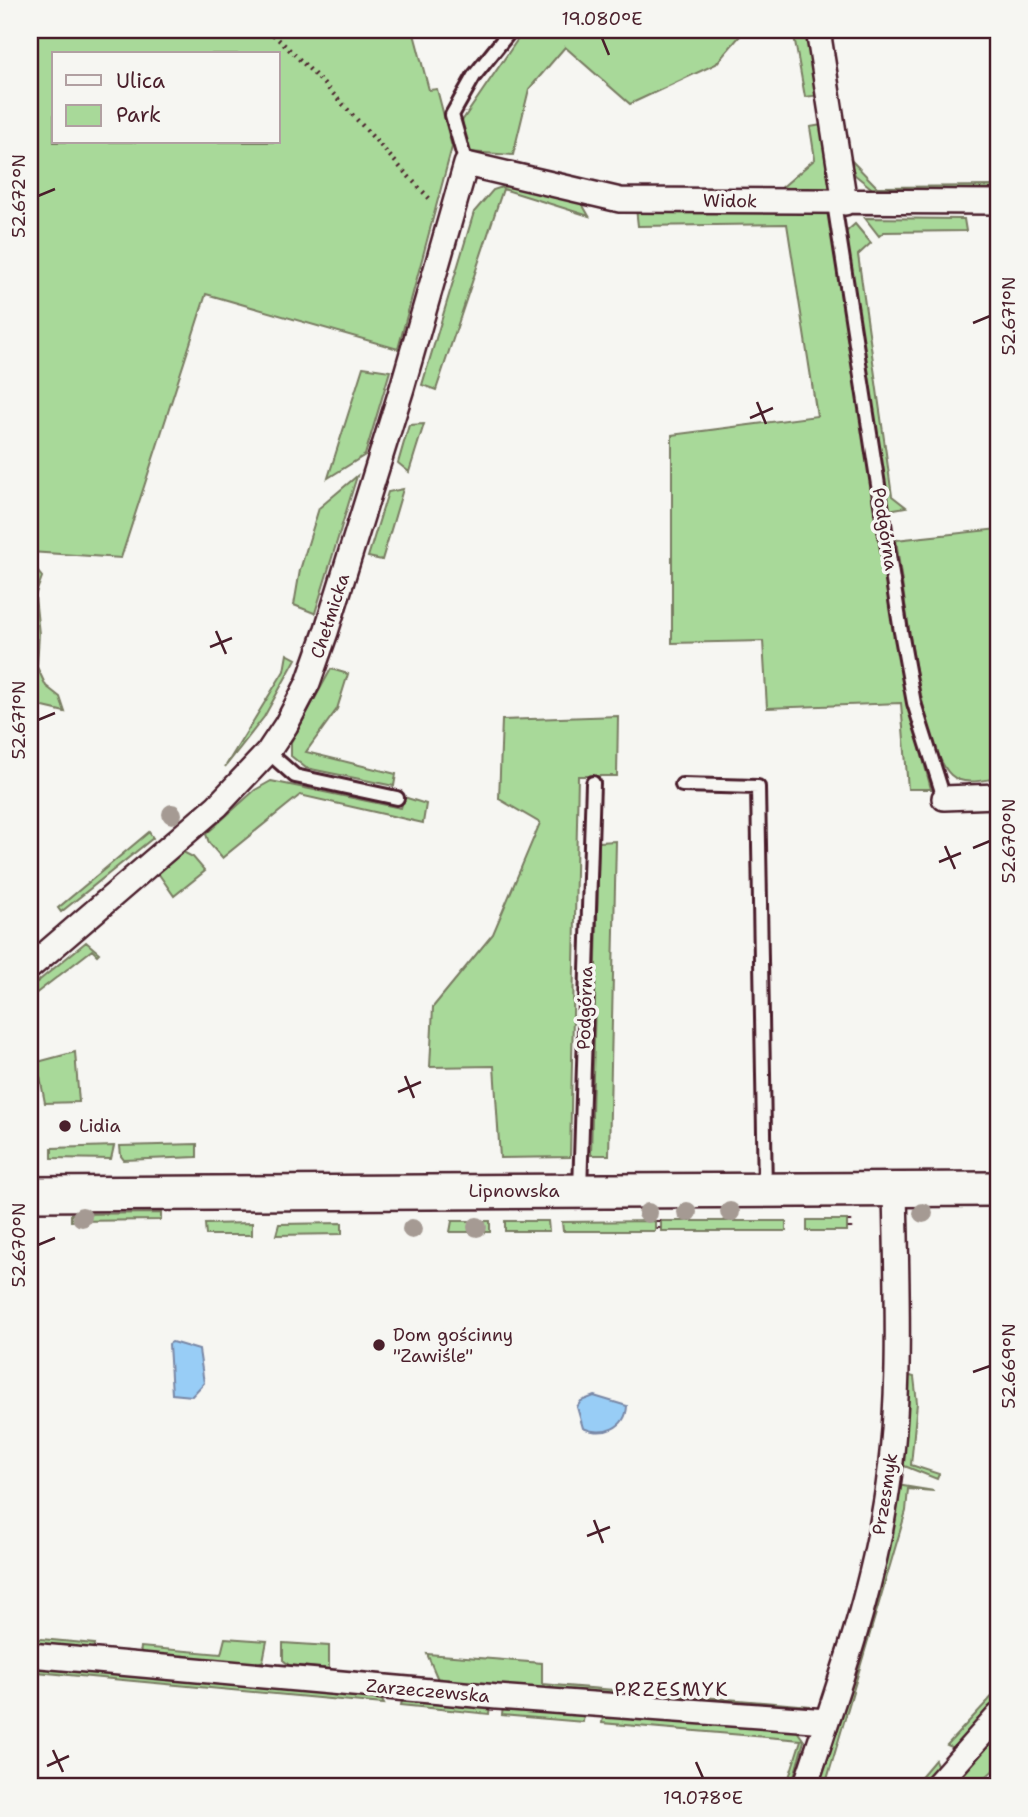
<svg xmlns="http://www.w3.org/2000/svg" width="1028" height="1817" font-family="'Shantell Sans',sans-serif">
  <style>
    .green { fill: #a8d999; stroke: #797c62; stroke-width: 2; fill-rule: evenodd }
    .water { fill: #98cdf6; stroke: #7987a5; stroke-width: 2 }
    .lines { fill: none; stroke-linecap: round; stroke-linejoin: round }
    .lane-casing { stroke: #4a1f2b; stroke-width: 18 }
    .street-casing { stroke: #4a1f2b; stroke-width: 28 }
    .secondary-casing { stroke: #4a1f2b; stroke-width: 38 }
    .path { stroke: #4a1f2b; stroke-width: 4.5; stroke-dasharray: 2 5; stroke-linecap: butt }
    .lane { stroke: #f6f6f2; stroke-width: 12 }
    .street { stroke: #f6f6f2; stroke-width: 23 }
    .secondary { stroke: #f6f6f2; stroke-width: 33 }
    .tree { fill: #a59a93 }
    .ticks { fill: none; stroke: #4a1f2b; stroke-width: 2.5 }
    .poi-dot { fill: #4a1f2b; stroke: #f6f6f2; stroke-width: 2.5 }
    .labels { text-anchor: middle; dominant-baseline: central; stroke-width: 7; stroke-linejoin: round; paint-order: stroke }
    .street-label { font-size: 18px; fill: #4a1f2b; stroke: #f6f6f2 }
    .poi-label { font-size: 18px; fill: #4a1f2b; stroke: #f6f6f2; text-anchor: start }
    .neighbourhood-label { font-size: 19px; letter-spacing: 2px; fill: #4a1f2b; stroke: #f6f6f2 }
    .neatline { fill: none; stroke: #4a1f2b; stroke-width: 2.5 }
    .ticks-label { font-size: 18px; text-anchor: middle; fill: #4a1f2b }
  </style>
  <rect width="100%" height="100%" fill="#f6f6f2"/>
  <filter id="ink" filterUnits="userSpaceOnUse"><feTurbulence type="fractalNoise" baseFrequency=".0143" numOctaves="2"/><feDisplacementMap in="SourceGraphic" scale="14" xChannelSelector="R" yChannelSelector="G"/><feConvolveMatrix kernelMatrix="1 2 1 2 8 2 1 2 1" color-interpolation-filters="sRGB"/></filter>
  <g filter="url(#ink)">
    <path class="green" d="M30,30h383l16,60 8,-1 15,58 -54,202 -192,-55 -85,264 -91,-6zM54,54h224v88h-224z
      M524,30h221l-29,34 -86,40 -65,-57 -36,42 -16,66 -45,-3 -6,-31z
      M793,30h18l10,65 -16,2z
      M822,125l11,64 -54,1 36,-31 -5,-32z
      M849,158l28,29 121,-1v6l-123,-1 -20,-16z
      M508,185l73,17 8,14 -86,-27 -67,201 -14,-5 52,-173 19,-22z
      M636,208l193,5 79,489 23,87h-23l-7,-86 -134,5 -4,-67 -91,2v-208l145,-19 -30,-192 -149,2z
      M865,218l99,1 2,12 -82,1 -5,4z
      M855,224l16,19 -13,12 34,241 14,11 -18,3 -42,-278z
      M363,367l27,4 -25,84 -37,23z
      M424,424l-15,48 -11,-9 11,-38z
      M357,476l-42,137h-1l-20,-8 6,-35 19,-62z
      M403,489l-21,71 -14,-3 20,-65z
      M998,529v249c-14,2 -35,8 -47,-3 -30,-27 -48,-189 -55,-235z
      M30,562l12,15 -7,19 4,38 -2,33 9,19 14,11 5,15 -30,-7 -5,2z
      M287,654l9,5 -32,58 -39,50 59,-96z
      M331,669l17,5 -11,35 -31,43 90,22 -2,12 -88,-18 -15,-12v-14z
      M618,716l-1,60h-39l-8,381 -70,1 -6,-92 -64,1 3,-60 60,-73 47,-111 -41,-24 3,-79z
      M271,781l130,27 3,-11 22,7 -3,19 -123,-28 -78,63 -13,-15 -3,-9 49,-44z
      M149,832l4,6 -92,74 -3,-4z
      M616,841l-7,314h-18l8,-313z
      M183,852l10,5 12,14 -31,25 -16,-23z
      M86,942l13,11 -2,2 -5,-5 -62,48v-10z
      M75,1052l4,50 -34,1 -5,-26 -10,1v-14z
      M197,1144v13l-73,3 -3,-4 -1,-10z
      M114,1146l-3,13 -59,-1v-10z
      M161,1213v7l-90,1v-7z
      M807,1220h40v11h-40z
      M452,1221h38v11h-40z
      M505,1221h43l1,10h-44z
      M655,1221v10h-92l-1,-9z
      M661,1221h125v10h-125z
      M252,1223v12h-46l-1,-11z
      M342,1223v11l-66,1 3,-11z
      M907,1375l7,2 3,26 -6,62 28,9 -2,5 -35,-14z
      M897,1485l37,6 -26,-2 -2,22 -80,272 -7,-2 63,-216z
      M30,1638l64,6 -1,7 -63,-6z
      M225,1638l42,3 -4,20 -8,4 -115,-9 1,-9 80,7z
      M283,1643l46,3v23l-40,-4 -6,-5z
      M427,1654l115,9v21l83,7 -2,6 -184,-15z
      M38,1668l341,27 5,9 -347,-32z
      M998,1690v13l-44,45 -7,-3z
      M666,1694l144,12 -1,5 -144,-10z
      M412,1697l78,8 -1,9 -88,-9 1,-4z
      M503,1707l81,7 -1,8 -81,-7z
      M603,1716l188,13 6,2 7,10 -13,46h-5l15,-47 -199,-17z
      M998,1733v33l-23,21h-26z
      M935,1760l3,7 -17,20h-9z"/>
    <path class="water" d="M172,1342l27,8 5,33 -12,13 -20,-2 -3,-50z
      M594,1396l33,10c-1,22 -23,31 -44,22l-6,-21 4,-6z"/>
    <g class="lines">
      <defs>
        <path id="lane" d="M466,164l-14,-49 22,-39 37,-46
          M834,203l67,429 13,71 30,95
          M268,752l27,24 102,22
          M682,785l76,2 7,403
          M580,1190l13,-407"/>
        <path id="street" d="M818,30l27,173
          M944,798l54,-2
          M30,967l187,-161 51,-54 18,-27 22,-42 18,-51 76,-244 64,-224 154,36 378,2
          M30,1655l467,42 330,24
          M805,1787c29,-88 62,-178 78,-270 20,-108 14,-218 12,-327
          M935,1787l63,-71"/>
        <path id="secondary" d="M30,1194l968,-5"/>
      </defs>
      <use href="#lane" class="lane-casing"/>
      <use href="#street" class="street-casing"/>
      <use href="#secondary" class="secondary-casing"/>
      <path class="path" d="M268,30c59,52 108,113 162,169
        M658,1220v11
        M850,1220v11"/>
      <use href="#lane" class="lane"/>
      <use href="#street" class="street"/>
      <use href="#secondary" class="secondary"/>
    </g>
    <g class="tree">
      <circle cx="172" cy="814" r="10"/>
      <circle cx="687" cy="1212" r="10"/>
      <circle cx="730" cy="1212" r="10"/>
      <circle cx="648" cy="1213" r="10"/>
      <circle cx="923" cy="1213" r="10"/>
      <circle cx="82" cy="1217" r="10"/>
      <circle cx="477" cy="1227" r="10"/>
      <circle cx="412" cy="1229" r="10"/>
    </g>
  </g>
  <path class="ticks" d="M602,38l7,17M38,196l17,-7M973,323l17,-7M757,402l9,22M750,418l23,-10M216,631l10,23M210,647l22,-9M38,720l17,-7M945,846l10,23M973,848l17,-7M939,862l22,-9M405,1076l9,22M398,1092l23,-10M38,1245l17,-7M973,1372l17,-6M594,1520l9,23M587,1536l23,-9M53,1750l10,22M696,1762l7,16M47,1766l22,-10"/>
  <g class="poi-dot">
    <circle cx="65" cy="1126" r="7"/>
    <circle cx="379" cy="1345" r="7"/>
  </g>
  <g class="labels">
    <g class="street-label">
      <text transform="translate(730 201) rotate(1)">Widok</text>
      <text transform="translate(885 529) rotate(81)">Podgórna</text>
      <text transform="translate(330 616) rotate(-72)">Chełmicka</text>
      <text transform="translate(585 1008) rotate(-88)">Podgórna</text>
      <text x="514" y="1191">Lipnowska</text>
      <text transform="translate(885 1494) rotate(-81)">Przesmyk</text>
      <text transform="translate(428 1691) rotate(5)">Zarzeczewska</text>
    </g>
    <g class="poi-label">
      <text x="79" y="1126">Lidia</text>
      <text x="393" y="1335">Dom gościnny<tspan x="393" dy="21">"Zawiśle"</tspan></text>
    </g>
    <g class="neighbourhood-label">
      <text x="672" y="1689">PRZESMYK</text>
    </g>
  </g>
  <rect width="1028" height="1817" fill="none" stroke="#f6f6f2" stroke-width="77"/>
  <rect x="52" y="52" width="228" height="91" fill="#f6f6f2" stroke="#b1a0a2" stroke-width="2"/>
  <rect x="66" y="75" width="35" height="10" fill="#f6f6f2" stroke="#b1a0a2" stroke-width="2"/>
  <text x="116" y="88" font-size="21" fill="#4a1f2b">Ulica</text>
  <rect x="66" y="105" width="35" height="21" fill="#a8d999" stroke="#b1a0a2" stroke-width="2"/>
  <text x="116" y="122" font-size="21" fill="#4a1f2b">Park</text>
  <rect x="38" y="38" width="952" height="1740" class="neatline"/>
  <g class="ticks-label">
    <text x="602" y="25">19.080°E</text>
    <text transform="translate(19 196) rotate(-90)" y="6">52.672°N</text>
    <text transform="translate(1009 316) rotate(-90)" y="6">52.671°N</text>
    <text transform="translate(19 720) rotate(-90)" y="6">52.671°N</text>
    <text transform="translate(1009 841) rotate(-90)" y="6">52.670°N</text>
    <text transform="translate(19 1245) rotate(-90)" y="6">52.670°N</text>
    <text transform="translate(1009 1366) rotate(-90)" y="6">52.669°N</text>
    <text x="703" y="1804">19.078°E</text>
  </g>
</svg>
